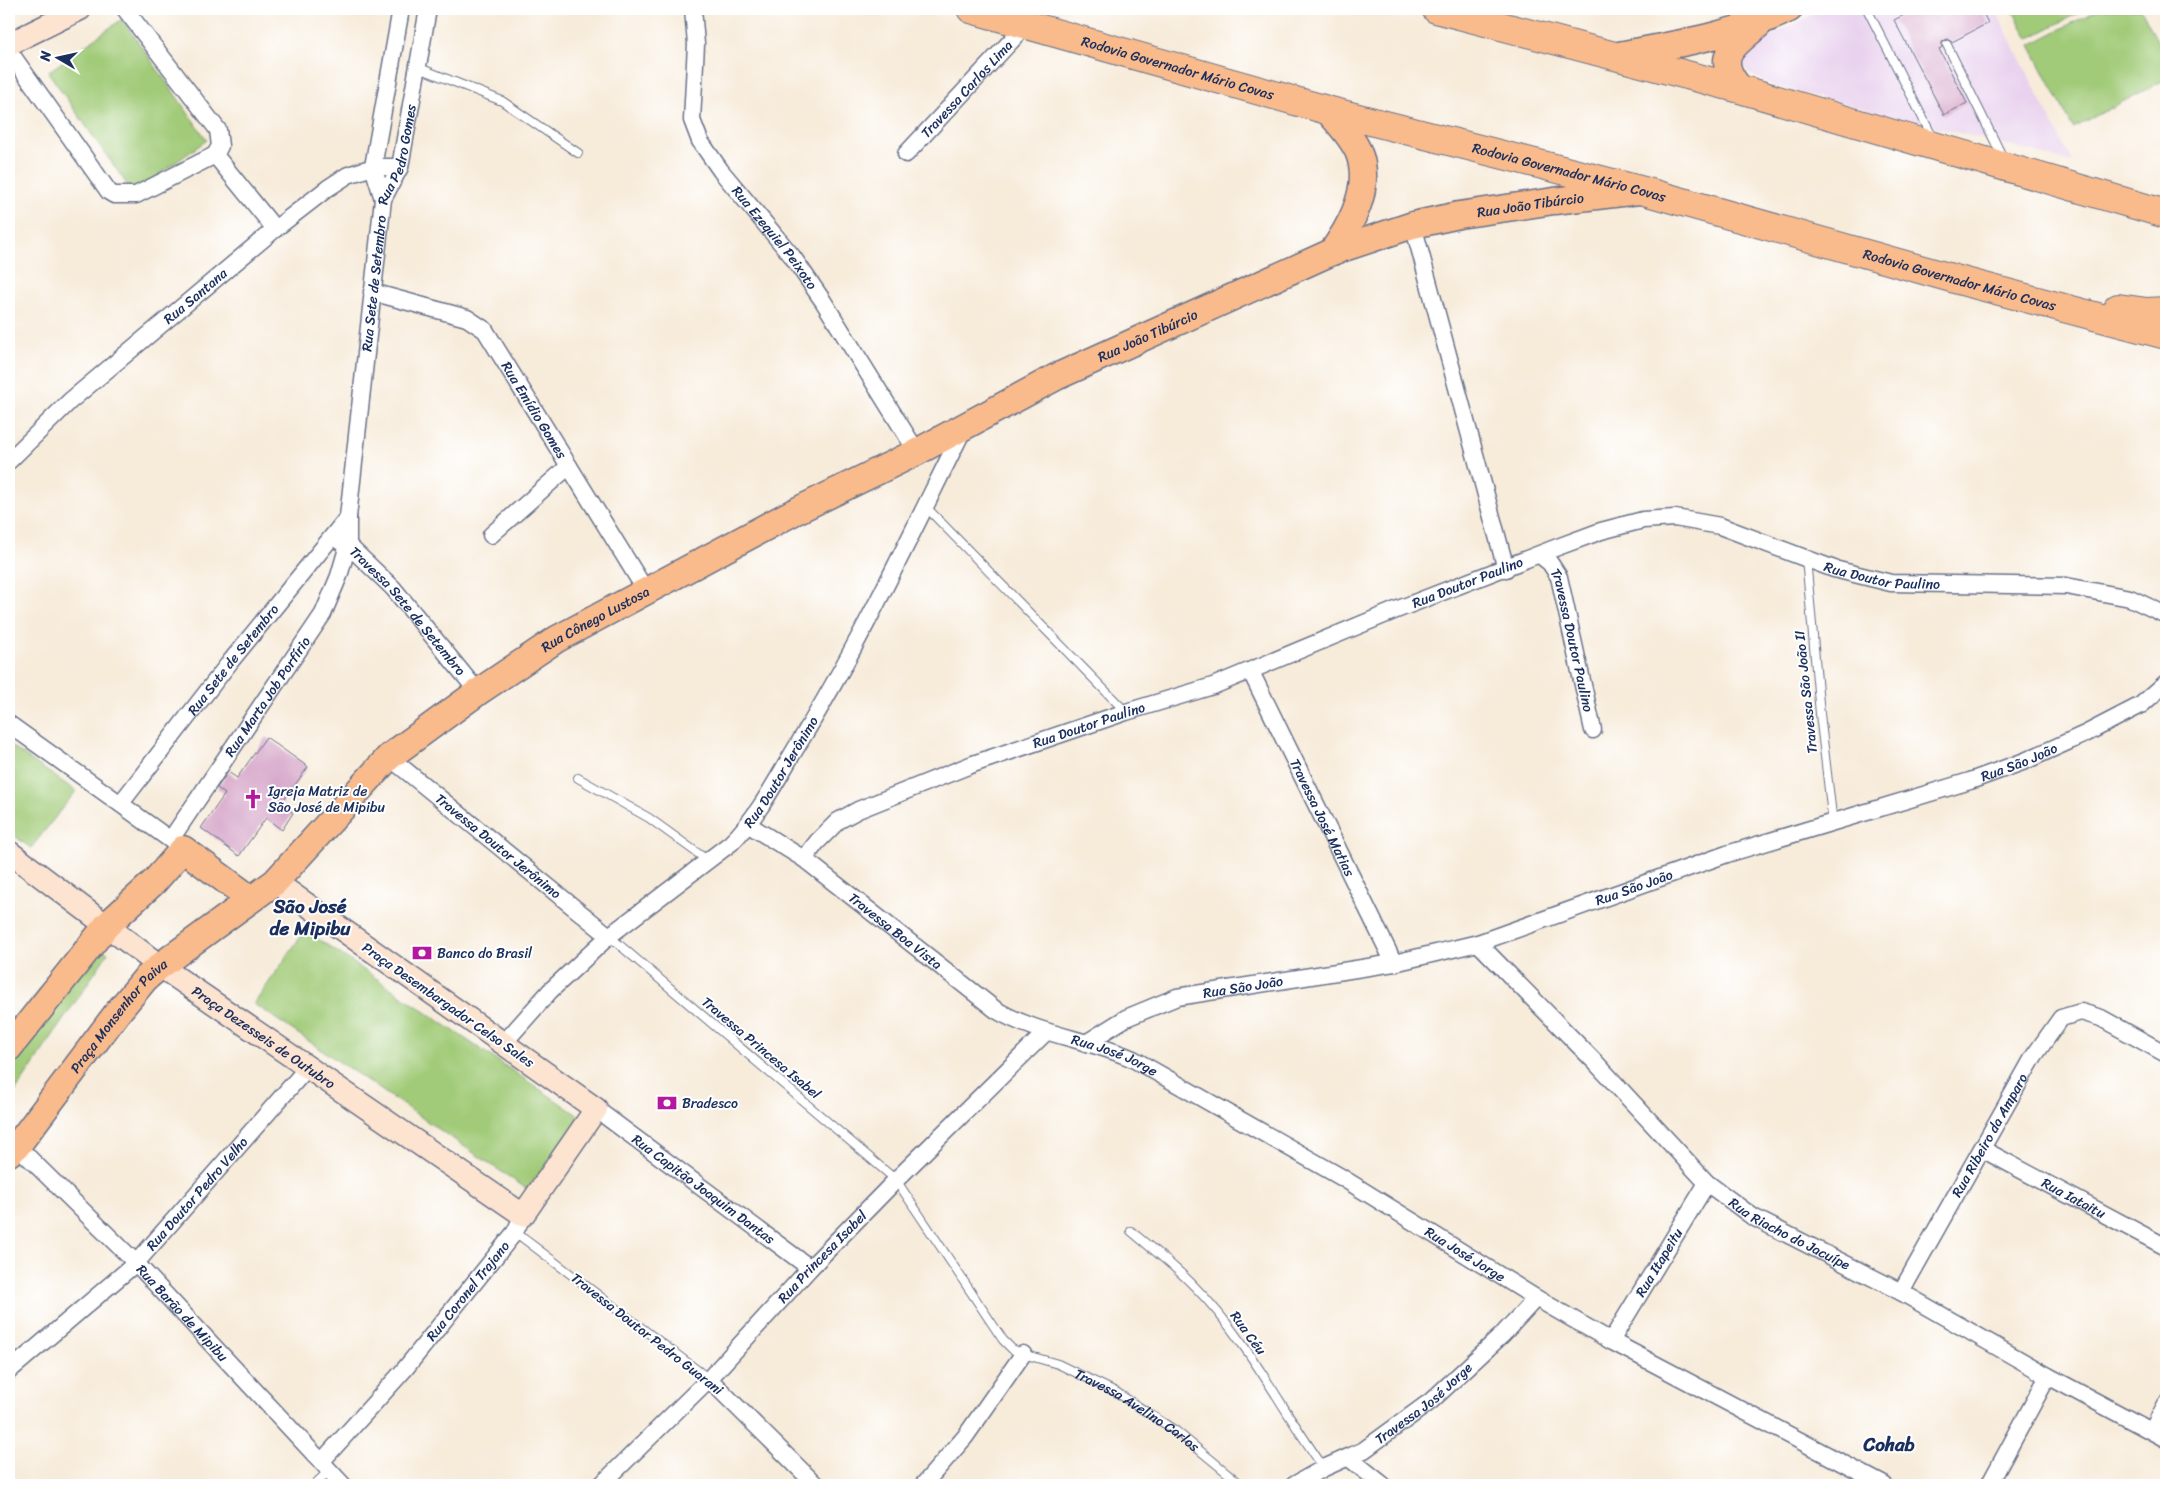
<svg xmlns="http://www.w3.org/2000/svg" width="2175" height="1494" font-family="Sriracha,sans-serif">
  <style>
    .built { fill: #e9d2ee }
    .green { fill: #a1cb78; stroke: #5e7d6b }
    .building { fill: #d6a6c9 }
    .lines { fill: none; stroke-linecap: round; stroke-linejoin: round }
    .lane-casing { stroke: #687189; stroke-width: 10 }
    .street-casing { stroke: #687189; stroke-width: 19 }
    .secondary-casing { stroke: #687189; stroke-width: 25 }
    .primary-casing { stroke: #687189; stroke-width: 29 }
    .highway-casing { stroke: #687189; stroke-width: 30 }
    .lane { stroke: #fff; stroke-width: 8 }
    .street { stroke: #fff; stroke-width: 16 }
    .secondary { stroke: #fde4d1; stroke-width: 22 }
    .primary { stroke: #fabb8c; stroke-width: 26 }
    .highway { stroke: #fabb8c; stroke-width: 28 }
    .labels { text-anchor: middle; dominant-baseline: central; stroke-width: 4; stroke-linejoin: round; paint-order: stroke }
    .street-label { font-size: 14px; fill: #1b2f5e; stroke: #fff }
    .poi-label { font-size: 14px; fill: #1b2f5e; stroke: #fff; text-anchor: start }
    .district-label { font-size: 19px; font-weight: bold; fill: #1b2f5e; stroke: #fff }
  </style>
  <rect width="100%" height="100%" fill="#fff"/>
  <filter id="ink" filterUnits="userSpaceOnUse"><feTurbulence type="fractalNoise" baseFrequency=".02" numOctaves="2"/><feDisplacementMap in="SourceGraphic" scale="10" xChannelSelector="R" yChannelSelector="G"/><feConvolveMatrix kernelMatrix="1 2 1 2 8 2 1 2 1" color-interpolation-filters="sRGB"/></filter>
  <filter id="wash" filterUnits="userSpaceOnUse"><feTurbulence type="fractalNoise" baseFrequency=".0096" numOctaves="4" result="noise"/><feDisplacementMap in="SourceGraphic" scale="20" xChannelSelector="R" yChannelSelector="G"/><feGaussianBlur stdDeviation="1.12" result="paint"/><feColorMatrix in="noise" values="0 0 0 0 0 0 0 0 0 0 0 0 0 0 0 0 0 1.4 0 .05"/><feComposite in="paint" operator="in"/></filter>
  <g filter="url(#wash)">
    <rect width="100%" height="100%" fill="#f7ebd9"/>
    <path class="built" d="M1823,9h172l77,153 -297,-76 -26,-12 -7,-9v-10l7,-8z"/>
    <path class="green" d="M2012,9h74l-58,30z
      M2099,9h42l25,49v21l-93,49 -43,-83z
      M122,19l85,121 -74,53 -85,-121z
      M9,745l67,46 -45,57 -22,-16z
      M305,930l277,188 -55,71 -273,-185z
      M82,936l26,17 -99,148v-72z"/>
    <g id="blocks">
      <path class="building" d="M1916,9h65l7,14 -36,19 -5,-3 -5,3v5l-3,2 28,54 -23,12 -50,-95z
        M266,737l42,30 -27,37 12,9 -11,17 -16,-12 -27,38 -38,-28 24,-34 -8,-6 11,-16 9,6z"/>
    </g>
  </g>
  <g filter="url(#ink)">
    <use href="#blocks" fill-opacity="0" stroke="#687189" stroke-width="1"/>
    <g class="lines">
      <defs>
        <g id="lane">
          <path d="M1867,9l66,129"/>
          <path d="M1947,45l56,113"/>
          <path d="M417,67l85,34 76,52"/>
          <path d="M925,506l201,206"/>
          <path d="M1806,558l14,156 13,110"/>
          <path d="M578,778l71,40 58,42"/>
          <path id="s1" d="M609,936l287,244 107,160 9,9 11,5 35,10 58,28 60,39 66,54"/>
          <path d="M1131,1231c21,18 44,35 63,55 53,53 87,122 130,182"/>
          <path d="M515,1232l194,147"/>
          <path d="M314,1485l16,-15"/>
        </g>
        <g id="street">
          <path d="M125,9l93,121 2,16 -5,9 60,74"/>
          <path id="s2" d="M693,9l3,35 -4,76 8,21 21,30 71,85 31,45 94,151"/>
          <path d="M9,51l100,141 5,3h22l79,-40"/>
          <path id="s3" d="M906,154l120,-129"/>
          <path d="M383,199l-10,-32 28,-158"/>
          <path d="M1413,225l93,344"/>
          <path id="s4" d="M372,292l95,26 18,12 161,261"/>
          <path id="s5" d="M9,461l61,-60 205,-172 53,-41 20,-13 25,-8h27"/>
          <path d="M491,535l78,-69"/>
          <path id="s6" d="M339,541l9,4 45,43 85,104"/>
          <path id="s7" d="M1540,555l10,8 9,14 34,153"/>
          <path id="s8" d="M1251,672l143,291"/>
          <path d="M9,724l170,122"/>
          <path id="s9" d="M389,757l220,179"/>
          <path id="s10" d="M121,803l109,-141 118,-145"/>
          <path id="s11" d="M749,825l55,34 192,151c43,25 92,29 137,49l208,118 195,121 75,43 273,144"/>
          <path id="s12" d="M171,839l152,-225 16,-38 9,-31v-28l35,-318 17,-32 28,-158"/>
          <path id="s13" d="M804,859l13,-17 21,-21 20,-11 115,-46 153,-52 87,-26 183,-76 159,-62 46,-17 42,-11 32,-2 45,8 114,43 57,14 175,3 64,12 36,17"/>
          <path id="s14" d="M1478,943l118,120 111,120 46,34 148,75 147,84 118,63"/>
          <path id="s15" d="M1086,1043l40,-25 51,-21 217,-34 84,-20 249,-89 243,-73 55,-20 60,-27 56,-29 25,-22"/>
          <path id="s16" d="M503,1044l47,-53 59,-55 122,-93c29,-29 47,-66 68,-100 62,-101 112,-209 165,-315"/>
          <path id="s17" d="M596,1109l214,159"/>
          <path id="s18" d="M17,1146l119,117 207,222"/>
          <path id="s19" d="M1982,1149l184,98"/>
          <path id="s20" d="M1901,1292l133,-236 27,-38 20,-6 20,6 65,36"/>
          <path id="s21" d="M1611,1341l96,-158"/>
          <path id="s22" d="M9,1371l127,-108 172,-196"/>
          <path d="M709,1379l107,106"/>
          <path d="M2152,1431l14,-27"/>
          <path d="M1349,1458l34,27"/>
          <path id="s23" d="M322,1461l82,-91 111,-138 8,-17"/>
          <path id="s24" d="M601,1485l108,-106 101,-111 86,-88 149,-147"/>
          <path d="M923,1485l42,-48 58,-83"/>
          <path id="s25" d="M1294,1485l30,-17 40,-18 67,-49 71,-66 34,-37"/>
          <path d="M1989,1485l59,-109"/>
        </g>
        <g id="secondary">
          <path d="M9,44l71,-35"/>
          <path id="s26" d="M9,852l151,114 363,249 73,-106 -321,-227"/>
        </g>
        <g id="primary">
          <path d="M1619,55c58,-11 117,-20 170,-46"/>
          <path d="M1740,89c-27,-33 -8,-41 18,-64"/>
          <path d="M1327,110c11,12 24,26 31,41 15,35 -6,73 -26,101"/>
          <path d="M9,1048l98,-123 48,-44 28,-32 68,50"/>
          <path id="s27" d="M9,1153l8,-7 100,-133 28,-34 15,-13 115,-84 114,-125 89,-65 79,-53 235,-126 125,-61 139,-75 276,-125 81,-27 46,-10 95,-14 85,-10"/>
        </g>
        <g id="highway">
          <path id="s28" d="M971,9l356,101 317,81 318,90 204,54"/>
          <path d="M1436,9l304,80 426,125"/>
          <path d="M2118,308l29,4 19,-1"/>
        </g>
      </defs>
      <use href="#lane" class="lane-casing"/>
      <use href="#street" class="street-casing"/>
      <use href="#secondary" class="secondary-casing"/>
      <use href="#primary" class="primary-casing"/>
      <use href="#highway" class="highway-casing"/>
      <use href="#lane" class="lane"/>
      <use href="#street" class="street"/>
      <use href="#secondary" class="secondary"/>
      <use href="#primary" class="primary"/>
      <use href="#highway" class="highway"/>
    </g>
  </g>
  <defs>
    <symbol id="church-bare" viewBox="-9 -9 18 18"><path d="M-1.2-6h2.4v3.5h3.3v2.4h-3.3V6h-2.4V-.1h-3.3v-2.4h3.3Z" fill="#b5179e" stroke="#fff" stroke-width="2.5" paint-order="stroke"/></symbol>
    <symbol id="bank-bare" viewBox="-9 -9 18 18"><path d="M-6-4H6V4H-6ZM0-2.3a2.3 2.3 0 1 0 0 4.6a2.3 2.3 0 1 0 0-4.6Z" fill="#b5179e" stroke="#fff" stroke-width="2.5" paint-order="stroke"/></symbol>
  </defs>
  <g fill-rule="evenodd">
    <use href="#church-bare" x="239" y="785" width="28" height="28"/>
    <use href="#bank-bare" x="408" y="939" width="28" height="28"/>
    <use href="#bank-bare" x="653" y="1089" width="28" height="28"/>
  </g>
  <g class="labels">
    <g class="street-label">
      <text stroke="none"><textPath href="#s28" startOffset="215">Rodovia Governador Mário Covas</textPath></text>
      <text stroke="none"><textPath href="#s3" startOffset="89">Travessa Carlos Lima</textPath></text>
      <text stroke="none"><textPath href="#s12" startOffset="740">Rua Pedro Gomes</textPath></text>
      <text stroke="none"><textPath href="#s28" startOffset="620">Rodovia Governador Mário Covas</textPath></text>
      <text stroke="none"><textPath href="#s27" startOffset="1829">Rua João Tibúrcio</textPath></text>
      <text stroke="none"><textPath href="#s2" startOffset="256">Rua Ezequiel Peixoto</textPath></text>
      <text stroke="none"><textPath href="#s28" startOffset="1025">Rodovia Governador Mário Covas</textPath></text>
      <text stroke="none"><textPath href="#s12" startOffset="608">Rua Sete de Setembro</textPath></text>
      <text stroke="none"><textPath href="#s5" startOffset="249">Rua Santana</textPath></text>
      <text stroke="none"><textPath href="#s27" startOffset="1422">Rua João Tibúrcio</textPath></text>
      <text stroke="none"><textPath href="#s4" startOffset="214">Rua Emídio Gomes</textPath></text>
      <text stroke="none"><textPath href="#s13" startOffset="1160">Rua Doutor Paulino</textPath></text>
      <text stroke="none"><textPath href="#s13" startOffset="725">Rua Doutor Paulino</textPath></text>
      <text stroke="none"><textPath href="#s6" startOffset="99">Travessa Sete de Setembro</textPath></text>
      <text stroke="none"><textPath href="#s27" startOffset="801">Rua Cônego Lustosa</textPath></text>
      <text stroke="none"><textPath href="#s7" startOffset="94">Travessa Doutor Paulino</textPath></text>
      <text stroke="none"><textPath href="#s10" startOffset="182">Rua Sete de Setembro</textPath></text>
      <text transform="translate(1806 692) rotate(-96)">Travessa São João II</text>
      <text stroke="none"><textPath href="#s12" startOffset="172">Rua Marta Job Porfírio</textPath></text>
      <text stroke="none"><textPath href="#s13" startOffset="320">Rua Doutor Paulino</textPath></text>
      <text stroke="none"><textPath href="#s15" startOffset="979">Rua São João</textPath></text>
      <text stroke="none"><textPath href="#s16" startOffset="392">Rua Doutor Jerônimo</textPath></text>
      <text stroke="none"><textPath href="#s8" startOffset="162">Travessa José Matias</textPath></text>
      <text stroke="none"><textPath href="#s9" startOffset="141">Travessa Doutor Jerônimo</textPath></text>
      <text stroke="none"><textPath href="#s15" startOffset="574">Rua São João</textPath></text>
      <text stroke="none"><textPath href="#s11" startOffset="181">Travessa Boa Vista</textPath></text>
      <text stroke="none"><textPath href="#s15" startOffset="169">Rua São João</textPath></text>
      <text transform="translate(448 1005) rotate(35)">Praça Desembargador Celso Sales</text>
      <text stroke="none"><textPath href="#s27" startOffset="176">Praça Monsenhor Paiva</textPath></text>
      <text stroke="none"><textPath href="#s26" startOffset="315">Praça Dezesseis de Outubro</textPath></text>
      <text transform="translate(761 1048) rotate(40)">Travessa Princesa Isabel</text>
      <text stroke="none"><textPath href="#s11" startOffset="436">Rua José Jorge</textPath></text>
      <text stroke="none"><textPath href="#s20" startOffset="180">Rua Ribeiro da Amparo</textPath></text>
      <text stroke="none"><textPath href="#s17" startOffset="134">Rua Capitão Joaquim Dantas</textPath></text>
      <text stroke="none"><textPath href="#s22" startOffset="259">Rua Doutor Pedro Velho</textPath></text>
      <text stroke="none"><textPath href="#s19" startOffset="104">Rua Iataitu</textPath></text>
      <text stroke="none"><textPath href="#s14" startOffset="429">Rua Riacho do Jacuípe</textPath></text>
      <text stroke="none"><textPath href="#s11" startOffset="840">Rua José Jorge</textPath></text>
      <text stroke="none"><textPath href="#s24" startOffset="318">Rua Princesa Isabel</textPath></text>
      <text stroke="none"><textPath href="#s21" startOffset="92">Rua Itapeitu</textPath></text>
      <text stroke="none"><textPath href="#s23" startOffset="224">Rua Coronel Trajano</textPath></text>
      <text stroke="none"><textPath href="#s18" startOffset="235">Rua Barão de Mipibu</textPath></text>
      <text transform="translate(1248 1333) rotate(54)">Rua Céu</text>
      <text transform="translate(647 1334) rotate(38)">Travessa Doutor Pedro Guarani</text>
      <text stroke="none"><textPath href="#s25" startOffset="154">Travessa José Jorge</textPath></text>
      <text stroke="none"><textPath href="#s1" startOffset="722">Travessa Avelino Carlos</textPath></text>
    </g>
    <g class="poi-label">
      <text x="268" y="791">Igreja Matriz de<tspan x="268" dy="16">São José de Mipibu</tspan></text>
      <text x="437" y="953">Banco do Brasil</text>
      <text x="682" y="1103">Bradesco</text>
    </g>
    <g class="district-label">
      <text x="310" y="906">São José<tspan x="310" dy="22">de Mipibu</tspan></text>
      <text x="1889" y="1444">Cohab</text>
    </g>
  </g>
  <rect width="2175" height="1494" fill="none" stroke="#fff" stroke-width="30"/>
  <g transform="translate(58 58) rotate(279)" stroke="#ffffff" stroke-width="4" paint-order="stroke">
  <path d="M0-4L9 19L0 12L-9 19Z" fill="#1b2f5e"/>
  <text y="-8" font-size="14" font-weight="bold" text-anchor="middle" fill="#1b2f5e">N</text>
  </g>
</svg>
